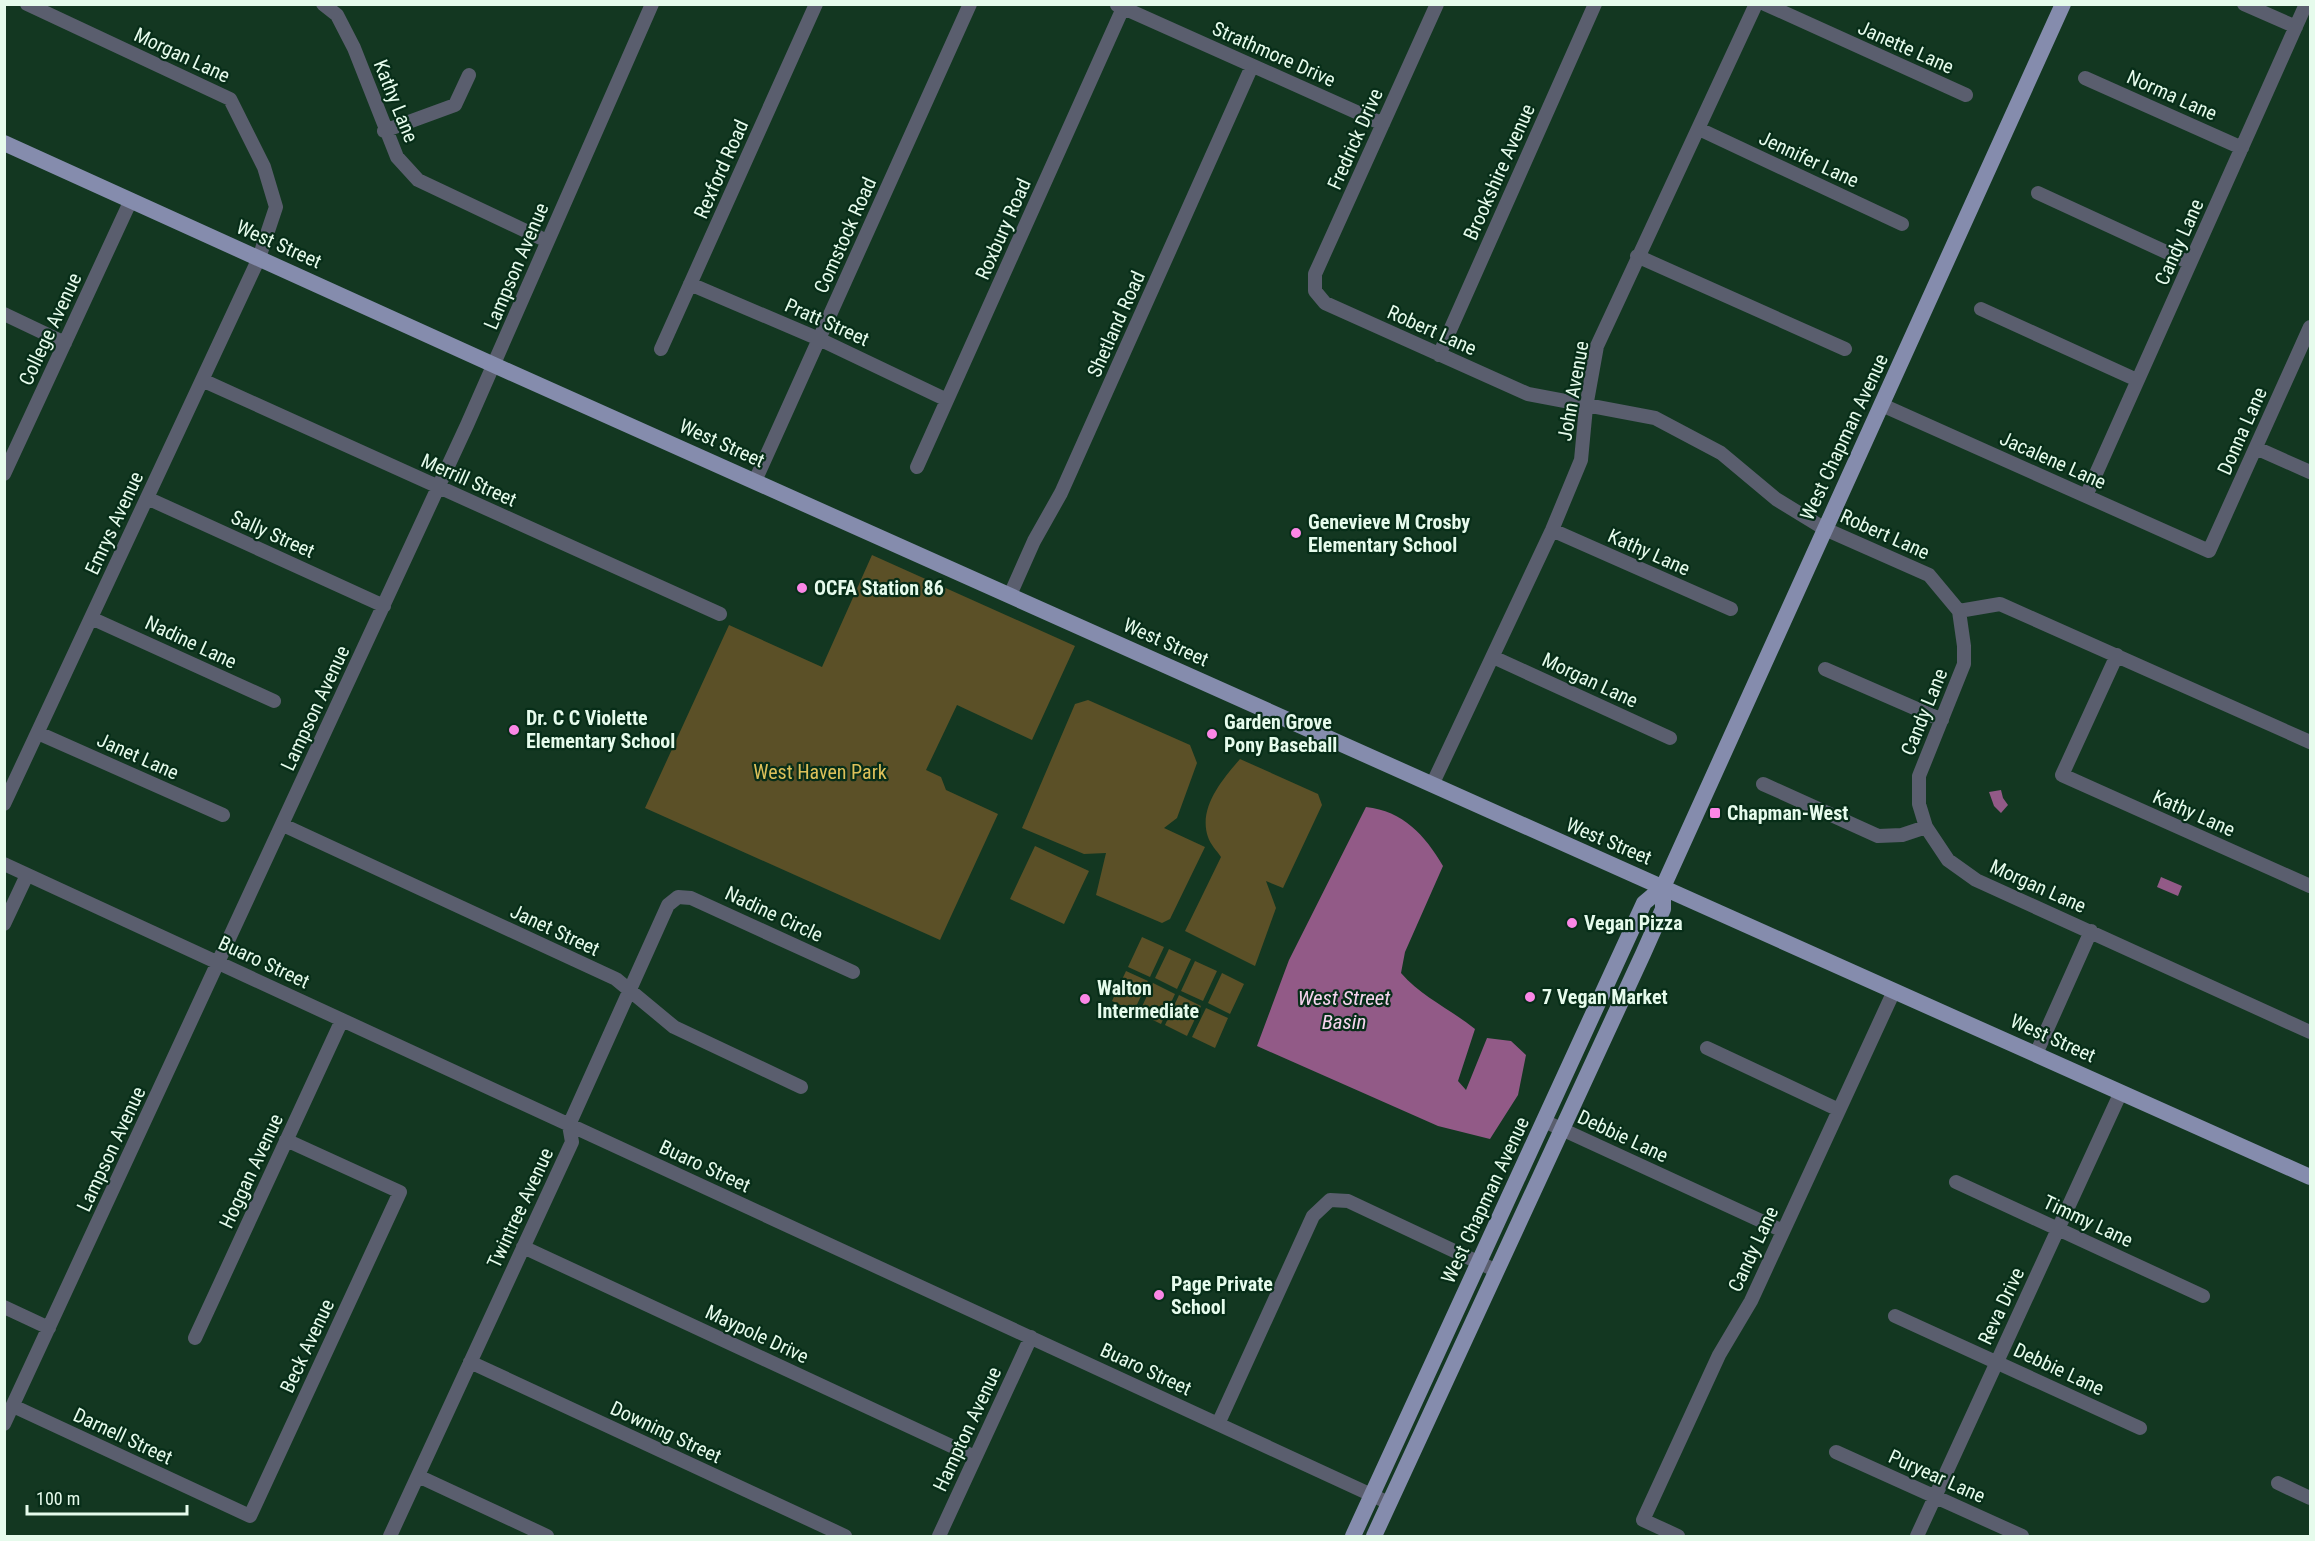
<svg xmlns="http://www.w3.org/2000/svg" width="2315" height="1541" font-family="'Roboto Condensed',sans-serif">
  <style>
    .green { fill: #5b5027 }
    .water { fill: #925a87 }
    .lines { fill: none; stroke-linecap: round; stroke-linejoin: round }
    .minor { stroke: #5a5e6e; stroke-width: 14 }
    .major { stroke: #858cad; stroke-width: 16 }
    .poi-dot { fill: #fb87e6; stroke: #072d18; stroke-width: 2 }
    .labels { text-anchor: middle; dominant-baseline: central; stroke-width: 4.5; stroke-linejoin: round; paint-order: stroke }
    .street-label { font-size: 20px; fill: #e6fbec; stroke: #072d18 }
    .poi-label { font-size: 20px; font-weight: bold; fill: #e6fbec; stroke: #072d18; text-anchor: start }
    .park-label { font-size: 20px; fill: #ddc15a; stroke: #072d18 }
    .water-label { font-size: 21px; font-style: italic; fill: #f6d4ee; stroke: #072d18 }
  </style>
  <rect width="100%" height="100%" fill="#133721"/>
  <path class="green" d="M872,555l203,91 -43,94 -75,-35 -31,65 15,7 5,13 52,24 -58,126 -295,-132 84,-183 93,42z
    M1088,700l102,45 7,18 -20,55 -13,10 41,19 -35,72 -8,4 -66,-28 10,-42 -22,1 -62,-26 53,-124z
    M1240,759l78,35 4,11 -39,83 -17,-7 10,27 -21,58 -70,-35 36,-74c-4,-6 -11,-13 -13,-20 -10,-29 14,-57 32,-78z
    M1035,846l54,25 -25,53 -54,-25z
    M1142,937l22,10 -14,30 -22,-10z
    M1169,949l22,10 -14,30 -22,-11z
    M1195,961l22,10 -14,30 -22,-10z
    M1126,971l22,10 -14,30 -22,-10z
    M1222,973l22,11 -14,30 -22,-11z
    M1153,983l22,11 -14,30 -22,-11z
    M1179,995l22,11 -14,30 -22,-11z
    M1206,1008l22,10 -13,30 -23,-11z"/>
  <path class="water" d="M2001,790l2,8 5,7 -7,8 -7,-7 -5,-14z
    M1366,807c37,4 59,28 77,59l-38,86 -4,21c21,24 49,36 74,56l-17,52 8,9 21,-52 24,3 15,14 -8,40 -28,44 -52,-13 -181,-80 32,-86z
    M2161,877l21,9 -4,10 -21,-9z"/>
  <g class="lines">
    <path class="minor" d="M323,4l14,11 17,33 43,109 21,23 129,61
      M1437,4l-122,270v17l10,12 203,91 127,24 66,35 55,46 49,30 104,46 30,36 41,-7 310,138
      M1765,4l201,91
      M2244,4l52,23
      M1117,5l266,119
      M2085,78l157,70
      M1699,129l203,95
      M384,131l71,-26 14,-30
      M2038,193l152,70
      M1637,256l208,93
      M690,284l129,55 128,61
      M1981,309l156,71
      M4,314l61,29
      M661,349l155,-345
      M1439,355l156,-351
      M202,380l518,234
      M1882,405l327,146 101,-224
      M2256,448l54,24
      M917,467l206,-459
      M4,474l127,-274
      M755,481l215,-477
      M2086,496l220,-492
      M147,498l237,108
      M1552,530l179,79
      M1010,595l24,-54 27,-48 191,-427
      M91,618l183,83
      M2117,655l-55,120 248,111
      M1493,657l177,81
      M1825,669l117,51
      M38,733l185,82
      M1763,784l115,52 24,-1 24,-8 22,33 28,20 334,152
      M1432,785l120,-255 29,-70 5,-53 11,-61 159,-342
      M4,804l255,-546 17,-51 -12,-40 -34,-68 -203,-95
      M283,825l333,154 58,48 127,60
      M1926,827l-7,-23v-28l45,-112v-18l-5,-35
      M4,864l1385,639
      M4,924l23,-49
      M1707,1048l132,62
      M2036,1054l55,-123
      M1544,1121l239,110
      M1956,1182l247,114
      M523,1247l452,210
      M4,1307l45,21
      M1895,1316l245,112
      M195,1338l147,-318
      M470,1362l375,174
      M13,1406l237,110 150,-324 -114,-52
      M4,1424l463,-999 185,-421
      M1218,1424l95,-208 17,-16 18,1 149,70
      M1836,1452l186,84
      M418,1476l129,60
      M2278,1483l32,15
      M390,1536l182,-394 -3,-17 99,-220 10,-8 13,1 162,74
      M939,1536l92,-199
      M1678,1536l-35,-16 76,-165 32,-54 143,-310
      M1917,1536l204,-444"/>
    <path class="major" d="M4,143l490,222 1816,812
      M1353,1536l291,-633 19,-16
      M1374,1536l269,-582 20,-45v-22l400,-883"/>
  </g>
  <g class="poi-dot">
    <circle cx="1296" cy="533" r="6"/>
    <circle cx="802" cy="588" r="6"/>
    <circle cx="514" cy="730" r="6"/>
    <circle cx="1212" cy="734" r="6"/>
    <rect x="1709" y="807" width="12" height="12" rx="3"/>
    <circle cx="1572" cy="923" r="6"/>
    <circle cx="1530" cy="997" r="6"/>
    <circle cx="1085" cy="999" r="6"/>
    <circle cx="1159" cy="1295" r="6"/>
  </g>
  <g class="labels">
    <g class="street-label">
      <text transform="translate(1906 47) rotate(24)">Janette Lane</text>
      <text transform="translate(1274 54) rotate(24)">Strathmore Drive</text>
      <text transform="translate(182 55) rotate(25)">Morgan Lane</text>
      <text transform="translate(2172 95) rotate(24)">Norma Lane</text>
      <text transform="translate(396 101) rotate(68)">Kathy Lane</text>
      <text transform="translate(1355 139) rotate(-66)">Fredrick Drive</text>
      <text transform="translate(1809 159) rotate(25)">Jennifer Lane</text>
      <text transform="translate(721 169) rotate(-66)">Rexford Road</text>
      <text transform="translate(1499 172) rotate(-66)">Brookshire Avenue</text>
      <text transform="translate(1003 229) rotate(-66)">Roxbury Road</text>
      <text transform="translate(845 235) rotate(-66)">Comstock Road</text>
      <text transform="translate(2179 242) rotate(-66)">Candy Lane</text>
      <text transform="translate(279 244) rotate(24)">West Street</text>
      <text transform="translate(516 266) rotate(-67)">Lampson Avenue</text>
      <text transform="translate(827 322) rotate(24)">Pratt Street</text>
      <text transform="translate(1116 324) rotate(-66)">Shetland Road</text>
      <text transform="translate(50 329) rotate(-65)">College Avenue</text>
      <text transform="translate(1432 330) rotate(24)">Robert Lane</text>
      <text transform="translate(1573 391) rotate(-80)">John Avenue</text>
      <text transform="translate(2242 431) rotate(-66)">Donna Lane</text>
      <text transform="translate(1844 437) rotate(-65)">West Chapman Avenue</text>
      <text transform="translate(722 443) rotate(24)">West Street</text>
      <text transform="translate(2053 460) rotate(24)">Jacalene Lane</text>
      <text transform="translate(469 480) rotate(24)">Merrill Street</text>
      <text transform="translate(114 523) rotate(-65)">Emrys Avenue</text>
      <text transform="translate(273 534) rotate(24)">Sally Street</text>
      <text transform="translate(1885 534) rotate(24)">Robert Lane</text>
      <text transform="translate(1649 552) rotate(24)">Kathy Lane</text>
      <text transform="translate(191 642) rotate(25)">Nadine Lane</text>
      <text transform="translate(1166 642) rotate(24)">West Street</text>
      <text transform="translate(1590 680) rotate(25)">Morgan Lane</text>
      <text transform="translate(315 708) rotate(-65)">Lampson Avenue</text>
      <text transform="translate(1924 712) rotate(-68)">Candy Lane</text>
      <text transform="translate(138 756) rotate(24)">Janet Lane</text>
      <text transform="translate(2194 813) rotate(24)">Kathy Lane</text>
      <text transform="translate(1609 841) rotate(23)">West Street</text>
      <text transform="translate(2038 886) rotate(24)">Morgan Lane</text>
      <text transform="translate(774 914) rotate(25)">Nadine Circle</text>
      <text transform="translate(555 930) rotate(25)">Janet Street</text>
      <text transform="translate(264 962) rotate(25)">Buaro Street</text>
      <text transform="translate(2053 1038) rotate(24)">West Street</text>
      <text transform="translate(1623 1136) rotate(25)">Debbie Lane</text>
      <text transform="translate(111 1149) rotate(-65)">Lampson Avenue</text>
      <text transform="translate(705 1166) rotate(25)">Buaro Street</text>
      <text transform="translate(251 1171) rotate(-65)">Hoggan Avenue</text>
      <text transform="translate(1485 1200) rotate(-65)">West Chapman Avenue</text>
      <text transform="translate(520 1208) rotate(-65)">Twintree Avenue</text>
      <text transform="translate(2088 1221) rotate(25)">Timmy Lane</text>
      <text transform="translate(1753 1249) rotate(-65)">Candy Lane</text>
      <text transform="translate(2001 1306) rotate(-65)">Reva Drive</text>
      <text transform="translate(757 1334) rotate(25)">Maypole Drive</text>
      <text transform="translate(307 1346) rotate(-65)">Beck Avenue</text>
      <text transform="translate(1146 1369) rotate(25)">Buaro Street</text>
      <text transform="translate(2059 1369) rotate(25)">Debbie Lane</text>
      <text transform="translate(967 1429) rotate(-65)">Hampton Avenue</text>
      <text transform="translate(666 1432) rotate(25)">Downing Street</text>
      <text transform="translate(123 1436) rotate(25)">Darnell Street</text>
      <text transform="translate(1937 1476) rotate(24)">Puryear Lane</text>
    </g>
    <g class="poi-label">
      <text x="1308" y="522">Genevieve M Crosby<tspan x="1308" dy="23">Elementary School</tspan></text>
      <text x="814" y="588">OCFA Station 86</text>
      <text x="526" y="718">Dr. C C Violette<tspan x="526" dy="23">Elementary School</tspan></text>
      <text x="1224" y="722">Garden Grove<tspan x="1224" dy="23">Pony Baseball</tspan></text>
      <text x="1727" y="813">Chapman-West</text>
      <text x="1584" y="923">Vegan Pizza</text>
      <text x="1097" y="988">Walton<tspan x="1097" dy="23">Intermediate</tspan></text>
      <text x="1542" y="997">7 Vegan Market</text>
      <text x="1171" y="1284">Page Private<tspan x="1171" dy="23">School</tspan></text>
    </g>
    <g class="park-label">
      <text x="820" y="772">West Haven Park</text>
    </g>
    <g class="water-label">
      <text x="1344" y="998">West Street<tspan x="1344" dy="24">Basin</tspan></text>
    </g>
  </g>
  <rect width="2315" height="1541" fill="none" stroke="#e6fbec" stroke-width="12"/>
  <path d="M27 1505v9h160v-9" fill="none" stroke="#e6fbec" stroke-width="3"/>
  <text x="36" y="1505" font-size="18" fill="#e6fbec" stroke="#072d18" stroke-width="4.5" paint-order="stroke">100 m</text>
</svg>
